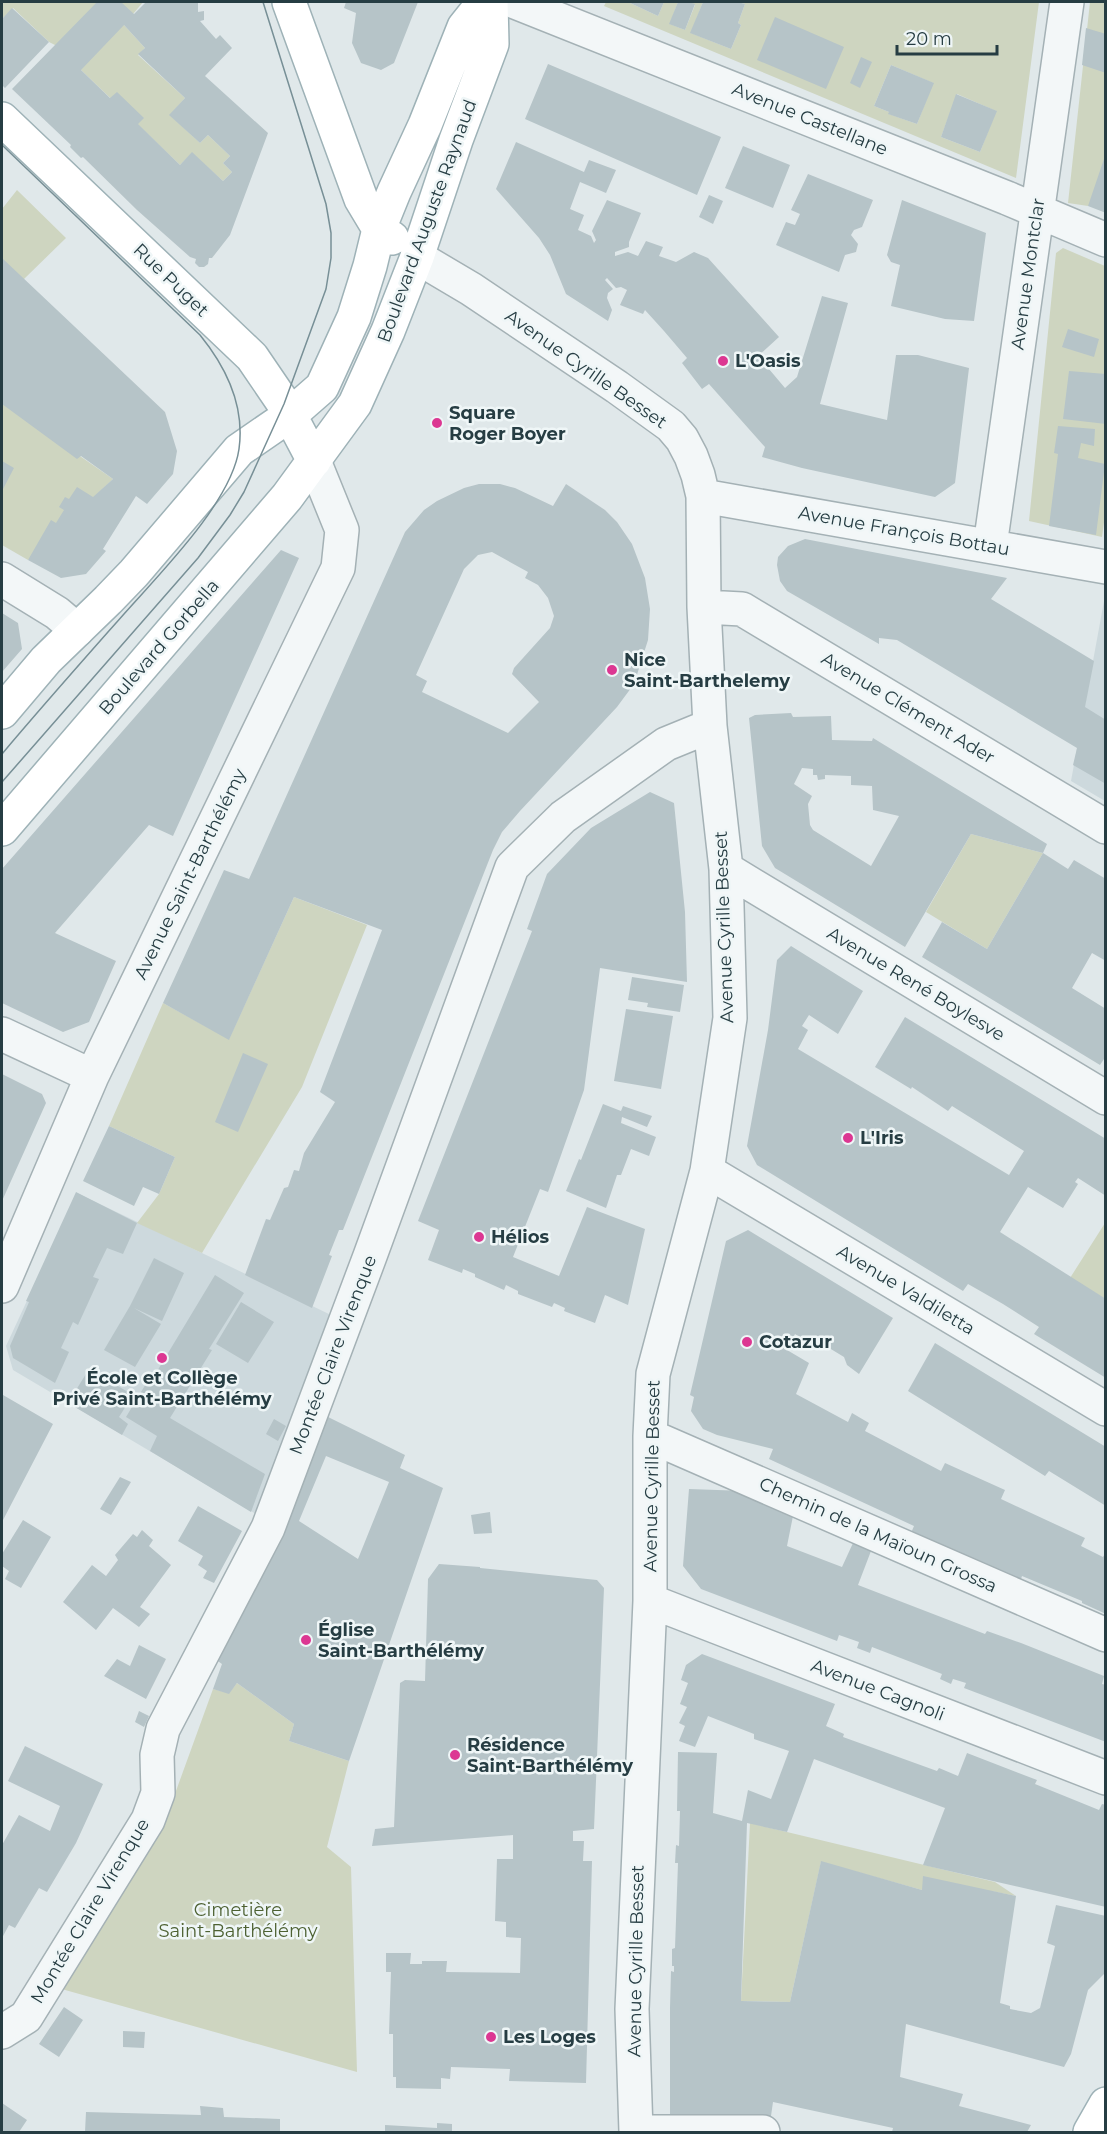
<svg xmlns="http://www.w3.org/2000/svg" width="1107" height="2134" font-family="Montserrat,sans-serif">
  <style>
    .built { fill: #cdd9dd }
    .green { fill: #ced5c0; fill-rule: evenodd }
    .building { fill: #b6c4c8; fill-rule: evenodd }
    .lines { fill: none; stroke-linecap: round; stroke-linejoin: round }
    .minor-casing { stroke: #a4b1b5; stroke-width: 36 }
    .major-casing { stroke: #9eb2b7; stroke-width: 36 }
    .minor { stroke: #f3f7f8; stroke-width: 33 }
    .major { stroke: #fff; stroke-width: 33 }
    .tram { stroke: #778f96; stroke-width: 1.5 }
    .poi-dot { fill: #dc3792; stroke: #eff6f7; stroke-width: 2 }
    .labels { text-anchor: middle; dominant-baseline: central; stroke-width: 5; stroke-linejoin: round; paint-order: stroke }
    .street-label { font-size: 18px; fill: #263d43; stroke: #eff6f7 }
    .poi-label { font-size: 18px; font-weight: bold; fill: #263d43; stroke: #eff6f7; text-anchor: start }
    .park-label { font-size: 18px; fill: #4d6132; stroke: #eff6f7 }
  </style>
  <rect width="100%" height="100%" fill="#e0e8ea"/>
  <path class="built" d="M1104,601h1v200l-34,-20z
    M77,1193l254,122 -75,199 -243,-144 -7,-24z"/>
  <path class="green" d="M2,2h141l-19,23 21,23 -7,7 47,43 -15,17 30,28 8,-8 22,21 -7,7 9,9 -9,9 -31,-28 -12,12 -125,-120 -6,-3 -36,-34 -11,11z
    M606,2h22l30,14 6,-14h14l-8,22 15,6 10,-25 -6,-3h14l-12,31 40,16 10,-24 -3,-2 7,-19 -7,-2h301l-23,176 -412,-172zM891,65l42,18 -16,41 -28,-10v-2l-15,-6zM957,94l39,17 -16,41 -39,-15z
    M1090,2h15v196l-17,8 -20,-3z
    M17,190l49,48 -42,41 -22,29v-99z
    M1063,248l42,18v249l-3,22 -73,-16 27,-268z
    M2,402l111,77 -85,81 -26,-15z
    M971,834l72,19 -56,96 -61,-37z
    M294,897l73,28 -65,162 -100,166 -65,-30 22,-29 16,-37 -66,-31 54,-123 66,36z
    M1105,1223v76l-35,-21z
    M237,1683l57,41 -5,17 60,20 -22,86 24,20 6,205 -299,-84 106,-164 49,-135 16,4z
    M750,1823l245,59 21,14 -25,-5 -69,-1 -101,-28 -31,140 -49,-1z"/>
  <path class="building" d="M97,2h24l13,12 12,-12h52v10l6,-1v9l-4,1 16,18 4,-4 12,13 -27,28 63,57 -38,102 -18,23h-3l-1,6 -4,3h-5l-4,-4 1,-4 -6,-2 -53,-47 -54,-53 -2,1 -11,-11 1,-2 -59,-56zM124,25l21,23 -7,6 47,44 -16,17 31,28 8,-8 22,21 -7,7 9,9 -9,9 -31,-29 -12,13 -42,-41 6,-6 -27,-26 -7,6 -29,-28z
    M346,2h72l-24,61 -13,7 -20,-7 -9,-20 4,-30 -12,-5z
    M628,2h36l-6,14z
    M678,2h11l6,2 -10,26 -16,-6z
    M703,2h35l7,2 -7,19 3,2 -10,24 -41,-16z
    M12,8l37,34 -44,46 -3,-3v-66z
    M775,17l69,30 -18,42 -69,-29z
    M1086,28l20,6v39l-24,-8z
    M861,57l11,5 -12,26 -10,-5z
    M548,64l173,73 -24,58 -172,-76z
    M891,65l43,18 -17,41 -29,-10 1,-2 -15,-6z
    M956,94l41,17 -17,41 -39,-15z
    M516,142l68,30 5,-12 27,10 -10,23 -26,-11 -10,27 14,6 -6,15 13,6 3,7 2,-3 -4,-9 15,-31 34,13 -12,29v5l-14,5v4l13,-4 10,4 8,-15 17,6 -4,9 17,6 18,-10 14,6 71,79 -21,19 27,32 12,-11 25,-81 26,7 -28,101 67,16 9,-65h22l51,13 -14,115 -20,14 -133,-29 -40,-11 3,-10 -56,-63 -7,5 -20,-26 5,-5 -23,-27 -19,-21 -2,4 -23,-9 7,-15 -6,-3 -5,1 -9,-10 -2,2 8,9 -5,4 -1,5 5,12 -4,11 -42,-27 -16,-39 -11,-17 -43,-49z
    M743,146l47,19 -17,43 -48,-20z
    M1106,153v60l-18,-7z
    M808,174l65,26 -11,27 -8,3 -3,5 7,9 -2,8 -11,3 -6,17 -63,-27 10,-23 9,3 5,-11 -9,-4z
    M709,195l14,6 -10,23 -14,-7z
    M902,200l84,33 -12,88 -29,-2 -54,-13 9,-41 -9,-3 -4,-7z
    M2,258l163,154 12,39 -4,23 -26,30 -11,-8 -33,53 3,2 -20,23 -25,4 -33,-18 23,-40 5,3 8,-13 -5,-3 6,-10 4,2 8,-12 16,10 20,-18 -32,-23 -4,3 -75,-55z
    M1068,329l31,10 -5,18 -32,-10z
    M1069,371l37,3v50l-43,-5z
    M1058,426l37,3 -1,17 -13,-3 -3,15 27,6 -9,71 -47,-9 9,-72 -4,-1z
    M2,461l12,7 -12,23z
    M479,484h21l15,4 38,18 13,-22 39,26 12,12 15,22 13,34 5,31 -2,31 -14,44 -17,23 -97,104 -18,21 -9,18 -150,380h-4l-10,25 3,1 -20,52 -67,-33 21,-56 4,1 14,-32 4,-1 6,-17 5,1 5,-18 31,-51 -15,-10 62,-162 -88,-33 -65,143 -66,-37 61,-133 25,9 156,-347 19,-22 13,-9 27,-13zM492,552l36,20 -3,6 13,7 10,13 6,18 -4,12 -36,40 -2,6 27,28 -31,31 -86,-41 5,-11 -11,-6 48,-106 14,-14z
    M805,539l202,39 -16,21 103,62 -9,46 21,13v64l-33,-19 4,-17 -180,-108 -18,-2v6l-92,-53 -7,-10 -3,-16 1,-8 10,-11z
    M281,550l18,8 -126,278 -24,-11 -94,108 61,28 -27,61 -26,10 -61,-29v-134z
    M2,613l16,10 4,26 -20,23z
    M791,713l2,4 38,-1 1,24 40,1 1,-3 174,106 -4,9 -72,-19 -66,113 -130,-79 -13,-22 -13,-128 6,-3zM802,768l11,1v6h4l1,5 7,-1v-4l26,1v9l21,1 1,24 26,6 -28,50 -58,-36 -3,-5 -2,-21 4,-8 -18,-12z
    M650,792l24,11 11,109 2,70 -87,-14 -16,122 -36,102 -8,-3 -27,68 46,19 28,-69 58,22 -17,76 -23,-10 -10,28 -31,-12 1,-3 -11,-5 -2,4 -34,-13v-3l-12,-6 -2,5 -29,-13v-3l-12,-5 -1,4 -34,-13 11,-30 -21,-9 114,-290 -5,-2 20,-55 44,-46z
    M1043,853l25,16 6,-9 32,19v82l-14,-8 -20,35 34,21v47l-6,9 -178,-108 20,-35 45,27z
    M791,946l72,45 -25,43 -29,-19 -7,11 6,4 -10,19 211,126 15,-24 -72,-45 -4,5 -36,-24 -1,2 -36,-22 30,-50 201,122v57l-28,-18 -3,4 3,2 -15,24 -35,-21 -28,45 106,67v79l-72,-44 5,-7 -36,-23 -35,-20 -5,7 -206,-126 -10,-19 21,-116 9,-70z
    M632,977l52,8 -4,27 -33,-5 1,-4 -20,-3z
    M626,1009l47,7 -12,73 -47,-8z
    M243,1053l25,11 -30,68 -23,-10z
    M2,1074l40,20 4,9 -44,98z
    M603,1104l18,7 2,-5 29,10 -5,11 -25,-10 -1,6 35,14 -7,19 -18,-7 -10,26h-4l-11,33 -40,-17 13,-32 2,1z
    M109,1126l66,31 -16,37 -16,-7 -9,19 -51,-25z
    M76,1192l61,31 -14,31 -16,-6 -14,29 6,2 -21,46 -5,-3 -12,26 8,4 -14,31 -42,-25 -3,-12 19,-44 -3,-1z
    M748,1230l145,88 -34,56 -12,-9 -3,-8 -28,-17 -7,3 -14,-9 -8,16 22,13 -13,31 52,28 4,-9 17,10 -4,8 76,40 4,-8 60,27 -4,9 84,39 -4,8 22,11 3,-5v62l-24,-11v-2l-60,-25 -2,6 -109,-49 3,-7 -145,-67 4,-10 -56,-14 -14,-6 -12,-18 3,-14 -4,-2 36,-154z
    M154,1258l30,15 -22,48 -28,-13 27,16 -26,43 -31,-17 26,-44z
    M215,1275l29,18 -35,56 3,1 -42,68 95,56 -14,38 -101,-61 7,-15 -31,-19 27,-45 3,1z
    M241,1302l33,20 -26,41 -32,-19z
    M935,1343l171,104v59l-57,-35 -4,5 -137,-85z
    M89,1369l44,26 -14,22 9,7 -6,11 -54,-32z
    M3,1395l50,29 -51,98v-126z
    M326,1416l79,39 -5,13 43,20 -94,273 -60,-20 5,-17 -57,-41 -8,11 -16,-5 9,-25 -10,-7zM326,1456l63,26 -31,77 -59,-38z
    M274,1419l12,7 -8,15 -12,-7z
    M120,1477l11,5 -20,33 -11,-6z
    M689,1489l56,2 48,25 -6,30 55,21 11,-24 18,8 -13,34 127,49 2,-3 34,12 83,33 -2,8 4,1v57l-142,-54 2,-5 -13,-4 -2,5 -11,-5 2,-5 -70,-27 -2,6 -13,-5 2,-6 -20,-7 -2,6 -136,-52 -18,-23z
    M198,1506l44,25 -28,52 -11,-5 4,-7 -9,-6 5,-9 -25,-15z
    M490,1512l2,21 -18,1 -3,-19z
    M23,1520l28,17 -30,51 -16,-9 4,-8 -7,-5v-12z
    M142,1530l11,10 -4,6 22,19 -31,42 10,7 -11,13 -26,-19 -17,22 -33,-28 29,-37 14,11 12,-16 -3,-5 18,-21 4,3z
    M439,1564l41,3v1l117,12 7,8 -10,241 -21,2v10h11l-1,20h9l-6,222 -77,-2 1,-12 -59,-2 -1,12 -9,-1v11l-45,-1v-11h-3v-43h-4l2,-62h-5v-19h25l-1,11h12v-3h25l-1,11 74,1 1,-35 -15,-1v-15l-11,-1 2,-62h16v-24l-141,11 3,-17 19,-2 6,-144 5,-3 20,1 3,-102z
    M139,1645l27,14 -20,40 -42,-23 13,-17 13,7z
    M702,1654l133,50 -9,22 18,8 -1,3 94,34 2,-3 19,8 9,-23 70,27 -2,4 64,26 3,-6 4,1v102l-183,-42 22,-57 -131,-49 -27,73 -40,-9 -6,178 49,1 31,-141 101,29 1,-14 93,20 -16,107 10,3v3l21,4 9,-5 15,-62 -8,-3 9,-38 50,11v56l-18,18 -17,64 -7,13 -158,-43 -6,53 63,17 -4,12 72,19 -4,7h-135l1,-4 -120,-26 -2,14 -3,1 -98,-2v-107l1,-37 3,1v-6h-2v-17l3,-1 3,-85h-3l1,-18 3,1 1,-35h-3l1,-59 39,1 -4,60 29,8 6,-31 23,9 18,-48 -35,-12v-5l-46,-18 -13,31 -16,-6 6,-15 -6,-3 8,-16 -7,-3 8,-21 -7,-3 5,-15z
    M139,1711l10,5 -5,11 -9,-5z
    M25,1746l78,38 -27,59 -29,49 -8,-4 -24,40 -6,-3 -7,13v-93l17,-30 31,16 10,-25 -52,-25z
    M64,2007l19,13 -24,37 -20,-13z
    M123,2031l22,1 -1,16 -21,-1z
    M2,2103l25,17 -8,12h-17z
    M200,2106l23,2 1,9 56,2v13h-195l1,-20 115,3z
    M437,2123l15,1v8h-67v-7l52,3z"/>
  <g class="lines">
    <defs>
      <path id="minor" d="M515,2l492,196 99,42
        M417,257l54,32 146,98 54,39 11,13 9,17 7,19 5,21 1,111 6,119 16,143 4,149 -23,153 -54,203 -3,62v165l-18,408 4,123
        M703,496l403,71
        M990,546l77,-544
        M2,579l55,34 20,17
        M704,607l38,2 364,218
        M726,869l380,229
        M2,1034l90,42
        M707,1171l399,238
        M2,1286l90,-210 246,-508 4,-38 -28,-69
        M650,1436l456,199
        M650,1601l456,177
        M2,2032l24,-15 122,-197 10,-27 -1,-38 6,-26 105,-201 102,-272 142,-389 51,-50 103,-73 44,-18
        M636,2132h127"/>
      <path id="major" d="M289,2l72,197 18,30 13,9
        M2,119l250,238 32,47 30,57
        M2,712l44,-52 62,-60 26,-27 105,-123 51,-35 32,-28 32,-70 16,-51 9,-37 15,-37 31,-67 39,-98 20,-25
        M2,829l285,-332 68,-93 33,-73 29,-74 39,-117 36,-96 -1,-42
        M1090,2132l16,-28"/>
    </defs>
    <use href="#minor" class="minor-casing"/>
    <use href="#major" class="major-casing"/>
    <use href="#minor" class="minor"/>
    <use href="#major" class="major"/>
    <path class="tram" d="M2,145l198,190c26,32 45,71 39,114 -8,56 -86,131 -123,174 -38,43 -77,87 -114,131
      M2,782l196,-224 32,-43 14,-23 40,-88 42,-115 5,-31v-25l-5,-29 -63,-202"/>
  </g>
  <g class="poi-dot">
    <circle cx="723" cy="361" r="6"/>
    <circle cx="437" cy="423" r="6"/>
    <circle cx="612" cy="670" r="6"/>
    <circle cx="848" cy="1138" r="6"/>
    <circle cx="479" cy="1237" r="6"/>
    <circle cx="747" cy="1342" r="6"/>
    <circle cx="162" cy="1358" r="6"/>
    <circle cx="306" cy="1640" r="6"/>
    <circle cx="455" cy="1755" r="6"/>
    <circle cx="491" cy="2037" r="6"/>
  </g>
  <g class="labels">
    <g class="street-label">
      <text transform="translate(810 119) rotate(22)">Avenue Castellane</text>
      <text transform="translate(427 221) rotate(-70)">Boulevard Auguste Raynaud</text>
      <text transform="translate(1028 274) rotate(-82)">Avenue Montclar</text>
      <text transform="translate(171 280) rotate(44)">Rue Puget</text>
      <text transform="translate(586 369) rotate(35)">Avenue Cyrille Besset</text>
      <text transform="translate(904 531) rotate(10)">Avenue François Bottau</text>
      <text transform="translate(159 647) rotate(-49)">Boulevard Gorbella</text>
      <text transform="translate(908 708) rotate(31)">Avenue Clément Ader</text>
      <text transform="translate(190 874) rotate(-64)">Avenue Saint-Barthélémy</text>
      <text transform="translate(724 927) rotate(-92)">Avenue Cyrille Besset</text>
      <text transform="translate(916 984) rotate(31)">Avenue René Boylesve</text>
      <text transform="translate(906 1290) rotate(31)">Avenue Valdiletta</text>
      <text transform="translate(333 1355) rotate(-69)">Montée Claire Virenque</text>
      <text transform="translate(652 1476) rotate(-89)">Avenue Cyrille Besset</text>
      <text transform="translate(878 1535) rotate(24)">Chemin de la Maïoun Grossa</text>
      <text transform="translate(878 1690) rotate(21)">Avenue Cagnoli</text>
      <text transform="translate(90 1911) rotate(-59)">Montée Claire Virenque</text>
      <text transform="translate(636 1961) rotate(-89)">Avenue Cyrille Besset</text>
    </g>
    <g class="poi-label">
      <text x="735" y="361">L'Oasis</text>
      <text x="449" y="413">Square<tspan x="449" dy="21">Roger Boyer</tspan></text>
      <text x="624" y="660">Nice<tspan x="624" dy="21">Saint-Barthelemy</tspan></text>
      <text x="860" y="1138">L'Iris</text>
      <text x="491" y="1237">Hélios</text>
      <text x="759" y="1342">Cotazur</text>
      <text x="162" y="1378" text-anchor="middle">École et Collège<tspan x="162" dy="21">Privé Saint-Barthélémy</tspan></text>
      <text x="318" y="1630">Église<tspan x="318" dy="21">Saint-Barthélémy</tspan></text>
      <text x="467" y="1745">Résidence<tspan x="467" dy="21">Saint-Barthélémy</tspan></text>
      <text x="503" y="2037">Les Loges</text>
    </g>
    <g class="park-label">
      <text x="238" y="1910">Cimetière<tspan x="238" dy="21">Saint-Barthélémy</tspan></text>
    </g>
  </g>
  <rect width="1107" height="2134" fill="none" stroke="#263d43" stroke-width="6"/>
  <path d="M897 45v9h100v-9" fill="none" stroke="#263d43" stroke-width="3"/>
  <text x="906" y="45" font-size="18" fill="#263d43" stroke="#eff6f7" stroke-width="4.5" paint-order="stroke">20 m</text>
</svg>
